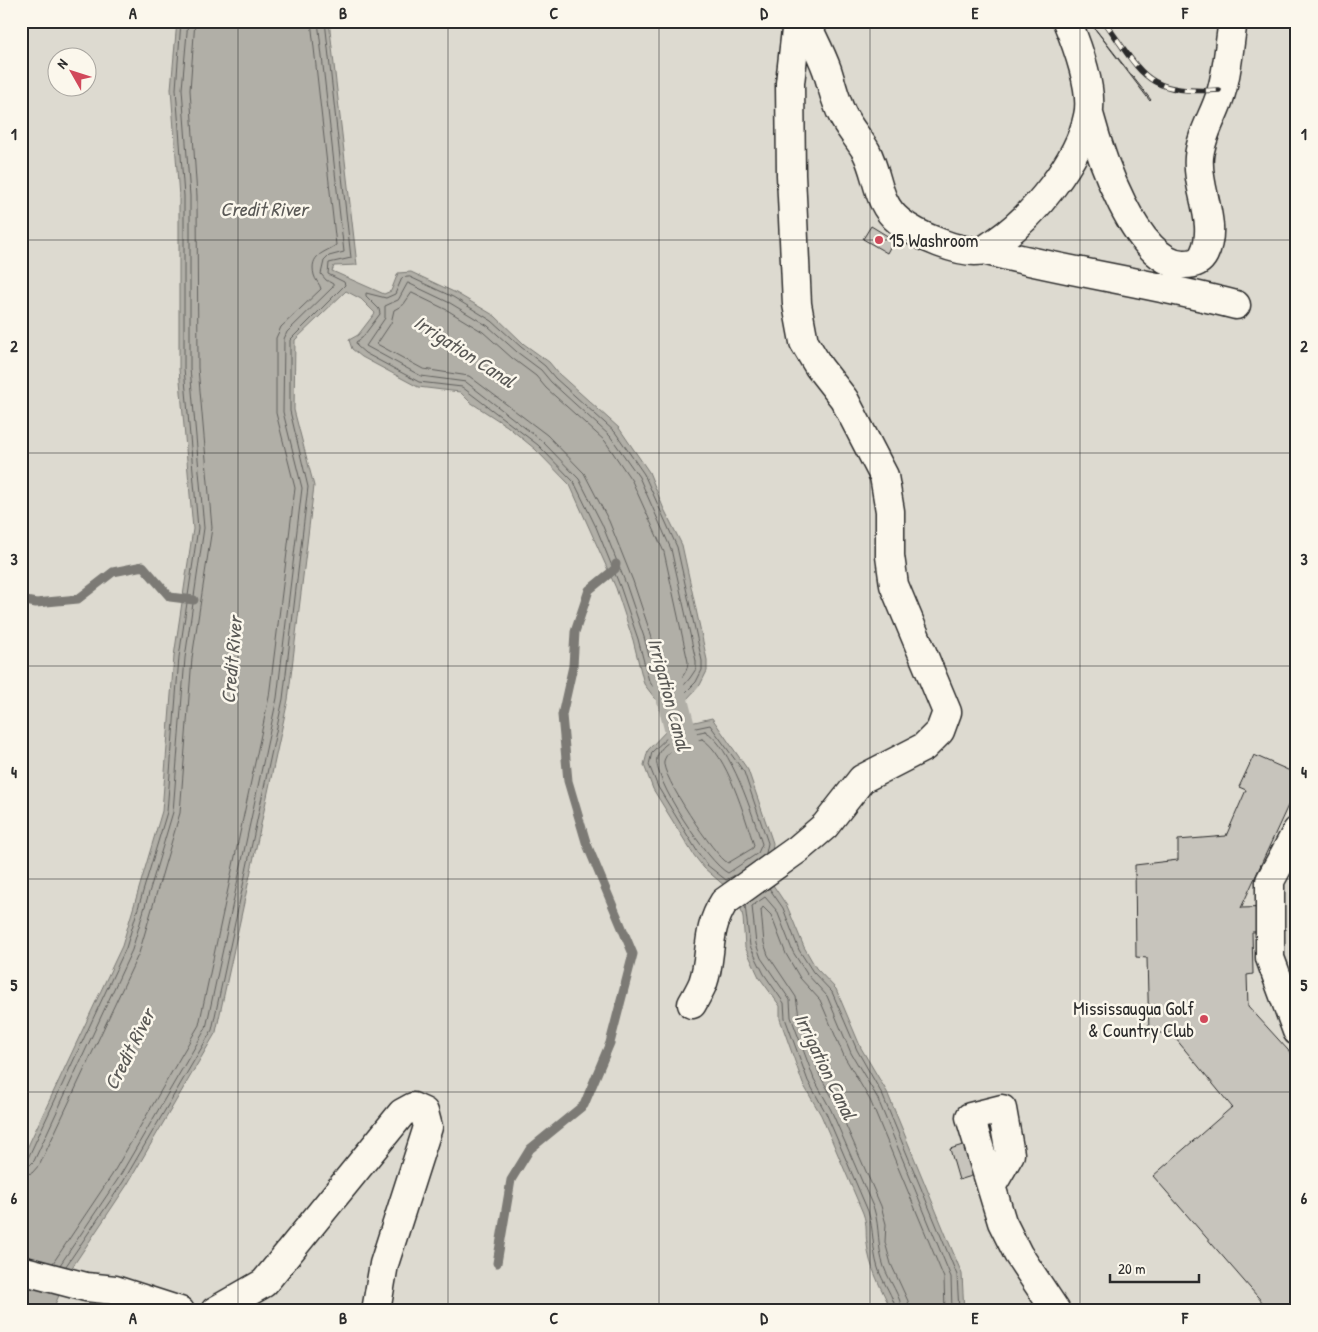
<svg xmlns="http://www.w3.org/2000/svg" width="1318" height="1332" font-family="'Patrick Hand',sans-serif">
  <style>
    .green { fill: #dddad0; stroke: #84827e; fill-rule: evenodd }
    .water { fill: #b1afa7; stroke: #7b7a75 }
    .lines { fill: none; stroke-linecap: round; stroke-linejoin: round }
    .shore { stroke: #61605d; stroke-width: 1 }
    .stream { stroke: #7b7a75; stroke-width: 9 }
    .canal { stroke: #b1afa7; stroke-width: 31 }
    .building { fill: #c7c4bc; stroke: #2b2b2b }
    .minor-casing { stroke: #2b2b2b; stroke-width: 31 }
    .minor { stroke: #fbf7ec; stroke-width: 28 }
    .rail-casing { stroke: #2b2b2b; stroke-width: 5.5 }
    .rail { stroke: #fbf7ec; stroke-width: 4; stroke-dasharray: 11; stroke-linecap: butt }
    .grid { fill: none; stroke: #2b2b2b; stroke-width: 1; stroke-opacity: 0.55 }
    .poi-dot { fill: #d1495b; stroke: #fbf7ec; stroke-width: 2 }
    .labels { text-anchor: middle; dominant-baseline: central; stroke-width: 5; stroke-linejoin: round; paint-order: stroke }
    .poi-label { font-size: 19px; fill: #2b2b2b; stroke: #fbf7ec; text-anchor: start }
    .water-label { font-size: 20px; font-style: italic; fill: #5a5956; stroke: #fbf7ec }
    .neatline { fill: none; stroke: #2b2b2b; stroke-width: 2 }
    .grid-label { font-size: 16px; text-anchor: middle; font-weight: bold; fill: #2b2b2b }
  </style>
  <rect width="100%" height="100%" fill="#fbf7ec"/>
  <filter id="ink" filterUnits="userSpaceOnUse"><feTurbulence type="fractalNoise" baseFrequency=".02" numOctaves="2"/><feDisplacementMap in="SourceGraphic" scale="10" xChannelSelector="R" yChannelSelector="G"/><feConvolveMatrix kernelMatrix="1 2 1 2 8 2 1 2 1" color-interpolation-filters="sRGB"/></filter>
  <g filter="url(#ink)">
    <path class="green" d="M21,21h1276v1290h-1276zM58,58h30v30h-30z"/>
    <path class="water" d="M177,21h152l28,244 -23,1 -2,5 52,23 7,-3 7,-18 13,-1 45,21 39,23 29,28 25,18 10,12 60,54 30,44 14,35 19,38 25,115v11l-7,14 -14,15 -16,5 -13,-4 -13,-17 -11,-44 -17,-52 -46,-103 -35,-36 -28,-23 -37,-24 -10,-10 -42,-5 -56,-30 -10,-8 -3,-9 9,-5 17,-22 -14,-14 -15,-8 -51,49 -1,70 20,76 -26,214 -72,332 -89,153 -56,84 -19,42h-31v-150l101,-215 40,-135 12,-155 19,-127 -14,-160v-172l-8,-108z
      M712,718l36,52 25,73 -1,11 -46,33 -22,-19 -11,-14 -40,-65 -9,-24 4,-15 21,-22z
      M771,882l16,24 17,41 12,21 20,21 25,59 26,44 75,182 2,37h-72c-10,-21 -23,-44 -25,-67 -2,-13 1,-17 -4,-31l-42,-98 -18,-31 -23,-65v-13l-21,-29 -14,-30 -2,-30 -4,-16z"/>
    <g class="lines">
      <path class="shore" d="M410,277l43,20 39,24 29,26 24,19 10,12 60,54 29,42 33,73 25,114v9l-6,12 -13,13 -13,4 -10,-3 -11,-15 -11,-42 -18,-53 -24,-59 -22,-45 -36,-37 -76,-58 -43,-5 -54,-29 -8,-7 -1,-4 6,-4 18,-24 -1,-5 -13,-13v-3l20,5 9,-4 7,-16z
        M408,283l42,20 38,23 29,26 24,18 10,12 59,54 29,41 32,72 25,112v8l-6,9 -10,12 -10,3 -10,-5 -5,-9 -11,-42 -18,-53 -24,-60 -23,-45 -37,-38 -76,-59 -45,-6 -55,-30 19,-28v-12l13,-6z
        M412,293l35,17 36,22 29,26 24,18 10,12 59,53 27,40 32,71 24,110c0,11 -10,22 -20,23l-6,-9 -11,-41 -18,-54 -24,-60 -25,-48 -37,-38 -78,-59 -46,-7 -46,-25 14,-21 3,-13 9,-5z
        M705,731c26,14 48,85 57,113l-4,9 -30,20c-19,-9 -77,-96 -71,-116 7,-20 31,-22 48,-26z
        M702,739c25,14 43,79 52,106l-1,3 -25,15c-13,-6 -68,-89 -64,-102 5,-16 25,-19 38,-22z
        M735,875l-9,5 -19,-15 -10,-14 -39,-64 -9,-22 3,-13 20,-19 38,-8 34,47 24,71 -2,10
        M769,888l14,20 16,42 14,22 19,20 25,58 25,44 75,181 2,36
        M745,905l5,41 14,28 20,29 1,15 23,63 18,32 42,98c6,19 4,38 10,57 4,14 16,28 18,43
        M21,1161l7,-3 98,-210 41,-136 12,-155 19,-129 -14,-160v-172l-8,-107 5,-68
        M21,1168l8,-2 5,-5 98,-211 41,-138 12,-154 19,-130 -14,-160v-172l-8,-107 6,-68
        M21,1175l11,-2 8,-9 99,-211 41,-140 12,-155 20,-130 -14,-160 -1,-172 -7,-106 5,-69
        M53,1263l59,-88 87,-150 70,-328 26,-209 -19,-75v-75l5,-11 40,-38c-1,-5 -6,-9 -7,-14 -5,-21 11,-22 22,-30l-25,-224
        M60,1265l58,-86 88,-151 71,-330 25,-210 -19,-76 1,-73 3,-7 46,-45v-3l-7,-4 -5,-6 3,-13 5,-5 15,-4 -26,-231
        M66,1266l57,-84 89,-152 71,-331 25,-212 -18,-76v-71l55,-55 -1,-3 -16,-8 1,-11 22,-5 -26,-237
        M902,1311c-1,-15 -13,-30 -18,-44 -7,-20 -4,-39 -10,-58l-43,-99 -17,-31 -23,-62 -1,-17 -29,-42 -5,-14 -4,-38 13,-9 12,14 16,41 14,22 20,22 24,57 26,44 74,180 1,34
        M910,1311l-2,-10 -17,-37 -6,-22 1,-18 -5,-18 -43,-99 -18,-31 -21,-60 -3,-19 -28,-42 -4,-12 -3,-33 2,-3 8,8 15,39 14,24 20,22 24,56 26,44 74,178 1,33"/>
      <path class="stream" d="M21,600l15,3 42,-4 35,-27 30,-6 27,31 24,3
        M497,1263l14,-83 19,-31 54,-44 26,-62 23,-89 -47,-112 -18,-61 -6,-66 11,-49 2,-34 14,-42 26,-21 1,-5"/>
      <path class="canal" d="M663,664l27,104"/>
    </g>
    <path class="building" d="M1089,21l62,79 -1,1z
      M871,226l23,14 -7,13 -24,-14z
      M1254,755l43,19v12l-56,122 34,-1 1,24 -24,1 1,42 -6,1 1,31 49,54v251h-27l-117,-135 79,-69 -61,-74h-22l-2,-75 -11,-1 -1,-92 43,-5v-20l48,-4 20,-46 -7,-3z
      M969,1143l9,31 -19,6 -9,-31z"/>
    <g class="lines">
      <defs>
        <path id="minor" d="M805,21c7,16 16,32 22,49 5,15 8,31 16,46 6,12 16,23 23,35 13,25 10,51 33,70 15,13 64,35 84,29 4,-1 9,-6 13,-8 37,-25 83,-81 92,-126 6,-25 -11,-71 -21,-95
          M1089,114c10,38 47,152 96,150 8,0 15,-2 19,-10 15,-31 -8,-64 -5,-97 2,-23 16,-43 22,-64 7,-23 8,-48 12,-72
          M983,250c84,22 169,33 253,55
          M1297,831l-27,50v77l27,73
          M692,1004c4,-7 8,-14 11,-21 10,-29 2,-51 21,-81l74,-53 27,-23 37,-47 62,-32 16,-16 7,-19 -53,-127 -4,-29v-45l-6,-35 -40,-77 -25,-32 -15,-25 -7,-38 -6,-129 -1,-92 7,-62
          M995,1180l15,-26 -8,-45 -32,8 32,105 16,32 38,57
          M21,1270l65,17 29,3 65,21
          M215,1311l49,-28 138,-170 11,-6 11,5 4,15 -44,137 -8,47"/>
      </defs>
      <use href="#minor" class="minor-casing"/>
      <use href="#minor" class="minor"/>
      <defs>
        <path id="rail" d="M1104,21c40,55 41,73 115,69"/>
      </defs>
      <use href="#rail" class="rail-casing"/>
      <use href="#rail" class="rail"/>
    </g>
  </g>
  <path class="grid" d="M238,21v1290M448,21v1290M659,21v1290M870,21v1290M1080,21v1290M21,240h1276M21,453h1276M21,666h1276M21,879h1276M21,1092h1276"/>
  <g class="poi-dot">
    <circle cx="879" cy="240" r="5"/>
    <circle cx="1204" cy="1019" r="5"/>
  </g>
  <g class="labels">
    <g class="poi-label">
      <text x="889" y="240">15 Washroom</text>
      <text x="1194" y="1008" text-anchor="end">Mississaugua Golf<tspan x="1194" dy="22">&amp; Country Club</tspan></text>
    </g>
    <g class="water-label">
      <text x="264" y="208">Credit River</text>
      <text transform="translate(465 351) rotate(33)">Irrigation Canal</text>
      <text transform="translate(231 660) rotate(-85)">Credit River</text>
      <text transform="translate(670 694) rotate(75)">Irrigation Canal</text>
      <text transform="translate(129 1049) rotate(-63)">Credit River</text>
      <text transform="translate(826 1066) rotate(64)">Irrigation Canal</text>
    </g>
  </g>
  <rect width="1318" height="1332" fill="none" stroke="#fbf7ec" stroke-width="55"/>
  <g transform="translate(72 72) rotate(309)"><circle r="24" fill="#fbf7ec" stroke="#a8a59f"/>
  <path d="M0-4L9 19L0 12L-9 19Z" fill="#d1495b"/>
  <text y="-8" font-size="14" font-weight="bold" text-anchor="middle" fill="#2b2b2b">N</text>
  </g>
  <path d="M1110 1274v8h89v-8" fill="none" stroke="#2b2b2b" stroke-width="2.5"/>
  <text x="1118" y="1274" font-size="15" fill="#2b2b2b" stroke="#fbf7ec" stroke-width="4" paint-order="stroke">20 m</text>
  <rect x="28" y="28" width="1262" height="1276" class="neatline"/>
  <g class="grid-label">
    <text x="133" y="19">A</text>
    <text x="343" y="19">B</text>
    <text x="554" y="19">C</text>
    <text x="764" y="19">D</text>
    <text x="975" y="19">E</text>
    <text x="1185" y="19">F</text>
    <text x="14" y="140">1</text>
    <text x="1304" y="140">1</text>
    <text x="14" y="352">2</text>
    <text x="1304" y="352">2</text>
    <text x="14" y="565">3</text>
    <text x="1304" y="565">3</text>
    <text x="14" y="778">4</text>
    <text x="1304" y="778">4</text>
    <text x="14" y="991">5</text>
    <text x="1304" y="991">5</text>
    <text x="14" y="1204">6</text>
    <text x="1304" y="1204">6</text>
    <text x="133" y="1324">A</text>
    <text x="343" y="1324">B</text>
    <text x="554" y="1324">C</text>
    <text x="764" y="1324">D</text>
    <text x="975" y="1324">E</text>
    <text x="1185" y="1324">F</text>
  </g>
</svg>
